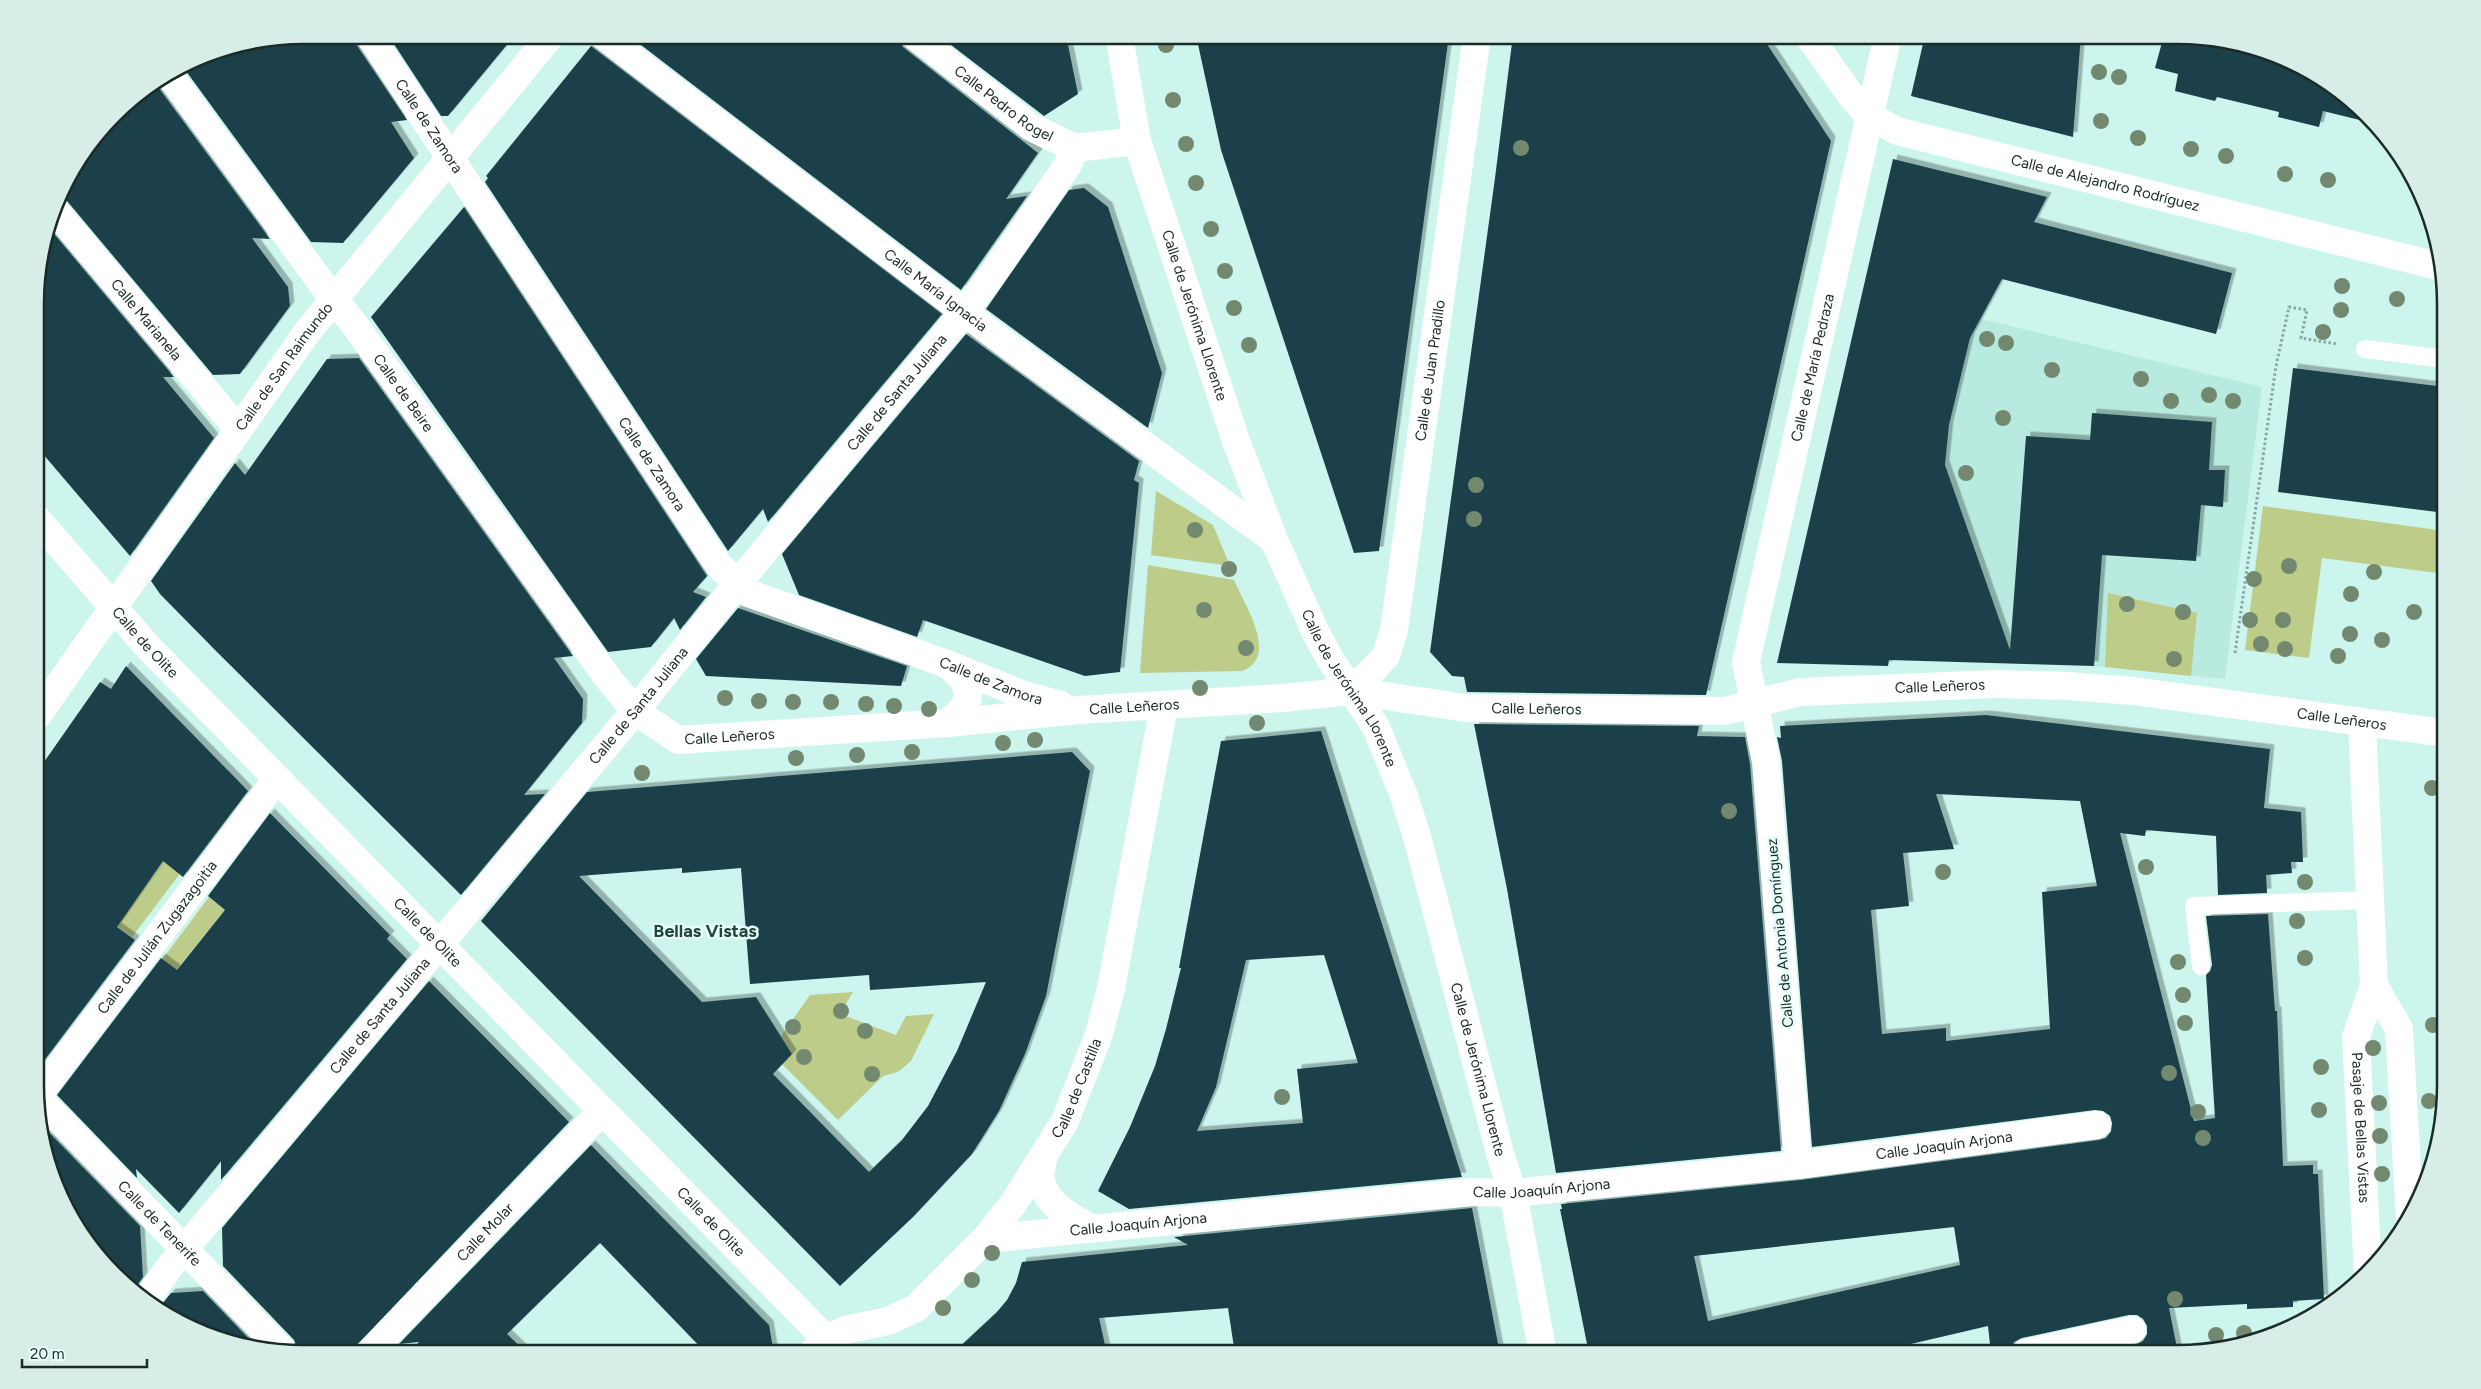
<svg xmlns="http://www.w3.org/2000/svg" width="2481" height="1389" font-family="Figtree,sans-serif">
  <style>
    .built { fill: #b8eae0 }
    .green { fill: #bdcc89 }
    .building { fill: #1c4048; fill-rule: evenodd; filter: url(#shadow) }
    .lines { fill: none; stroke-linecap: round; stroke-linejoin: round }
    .path { stroke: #87a7a1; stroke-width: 3; stroke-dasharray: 2.5 2.5; stroke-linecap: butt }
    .lane { stroke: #fff; stroke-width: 18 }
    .street { stroke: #fff; stroke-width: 28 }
    .tree { fill: #728970 }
    .labels { text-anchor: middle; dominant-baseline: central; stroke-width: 5; stroke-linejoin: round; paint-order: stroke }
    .street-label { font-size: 15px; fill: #1b2b28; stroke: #e6fef9 }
    .quarter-label { font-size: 18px; font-weight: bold; fill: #20443e; stroke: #e6fef9 }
    .rim { fill: none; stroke: #1b2b28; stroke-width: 2.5 }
  </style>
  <defs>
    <filter id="shadow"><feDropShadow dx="4.5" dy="-4.5" stdDeviation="0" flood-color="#0004"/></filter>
  </defs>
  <rect width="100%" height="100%" fill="#ccf5ed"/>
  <path class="built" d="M1981,319l281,68 -37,292 -131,-13 -99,-4 -1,-51 -49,-146 4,-40 21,-87z"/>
  <path class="green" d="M1156,491l57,34 17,41 -79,-11z
    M2263,506l182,25v43l-123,-16 -13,100 -64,-8z
    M1148,565l86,15c10,24 46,77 8,91l-102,2z
    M2108,593l89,20 -6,63 -86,-9z
    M229,771l16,17 -113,149 -15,-11z
    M209,897l16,13 -125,154 -10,-8z
    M853,992l-13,22 56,21 10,-19 28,-2 -23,47 -13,11 -15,4 -45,44 -56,-56 10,-10 -11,-18 29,-41z"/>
  <path class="building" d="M304,35h50l2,9 51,76 -16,2 23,36 -71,85 -32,-1 -128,-175 18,-12z
    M388,35h127l-67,81h-7z
    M628,35h270l5,12 135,106 -32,46 21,-3 -66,94z
    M938,35h128l12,59 -34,22z
    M1196,35h253l-70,516 -25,2 -133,-403z
    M1513,35h248l70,106 -125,554 -239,-3 -3,-15 -12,-1 -22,-24 65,-474z
    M1925,35h156l-8,102 -162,-41z
    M2164,35l82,9 65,27 56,43 9,10 -53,-13 -4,16 -41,-10 1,-5 -62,-15 -2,4 -40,-10 3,-17 -23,-6z
    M591,46l351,268 -174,208 -5,-13 -35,42 -243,-369 3,-4 -2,-2z
    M156,84l114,155 -18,-1 36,49 2,19 -50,68 -27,1 -146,-174 -8,-5 4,-11 63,-83z
    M1893,159l154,38 -13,25 198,51 -16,61 -214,-55 -32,59 -21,87 -4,40 65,185 16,-214 64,4 2,-27 120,9 -3,48h16l-2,37 -22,-2 -5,56 -94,-6 -8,111 -205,-6 -1,6 -111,-3z
    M1084,188l24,19 54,166 -14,55 -162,-119 83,-119z
    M464,207l243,369 -14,16 13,5 -26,33 -6,-12 -23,29 -43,5 -237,-335z
    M50,229l124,148h-11l51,61 -84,118 -93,-109v-178z
    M966,334l173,127 -5,19 5,3 -19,189 -35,4 -162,-56 -6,17 -118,-42 -17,-41z
    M359,358l214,298 -19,2 29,41 -1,24 -58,72 21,-1 -84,101 -244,-243 -57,-58 -9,-13 84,-118 10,12 82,-116z
    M2293,368l152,19v126l-167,-21z
    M738,608l169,58 -6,20 -195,-10 -10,-17z
    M126,666l122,125 -65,86 -20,-16 -46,66 18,13 -98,130v-298l63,-90 11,7z
    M1986,715l284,34 -6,59 37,4 2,50h-12l1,11 -26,2 1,18 -49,2 -2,-59 -70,-6 -1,6 -25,-3 74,288 21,-3 -9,-143 4,-4 2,-6 -6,-49 62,-2 7,97h2l6,155 30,-1v9h5l6,125 -31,2v6l-46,2v-5l-78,4 9,45h-81l38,-8 8,-4 4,-7v-8l-4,-7 -6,-4h-8l-107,23 -8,4 -4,11 -19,1 -3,-28 -120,28h-279l-29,-145h2l-1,-5 239,-24 299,-40 7,-2 5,-7 1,-8 -2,-7 -7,-5 -8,-1 -283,37 -30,-386 -5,-24 4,1 -1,-12zM1936,794l144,7 17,85 -55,6 8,137 -104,12v-13l-64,6 -11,-124 38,-4 -6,-53 51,-4zM1954,1227l6,38 -252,56 -14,-65z
    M1474,724l225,2 -2,10 48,1 5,27 31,387 -225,22 -49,-284z
    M1321,731l141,446 -333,32 -31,-18 32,-64 25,-61 11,-37 15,-61h-2l42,-227zM1324,955l34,108 -61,6 6,54 -106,8 19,-44 30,-127z
    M1072,752l18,19 -44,225 -21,58 -26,57 -27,43 -59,63 -73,69 -359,-365 106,-129zM682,868v5l59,-5 9,116 119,-9 1,15 116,-8 -29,69 -29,55 -26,34 -33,32 -96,-98 19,-20 -36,-57 -54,5 -123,-126z
    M270,813l120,122 -3,4 20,20 -186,221v-19l-42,52 -43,-44 1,9 -80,-83 104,-137 16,12 48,-60 -17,-14z
    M429,981l140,141 -214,225 -57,4 -4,-11 -71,-74 -1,-38z
    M37,1120l103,106 3,51 -9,13 -20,-15 -34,-41 -31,-62z
    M591,1145l178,180 5,29h-67l-107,-111 -93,91 21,20h-120l11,-12 -20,2z
    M1472,1208l28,146h-265l-7,-46 -129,10 8,36h-155l45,-42 10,-12 9,-17 6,-21 166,-17 -14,-8z
    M203,1291l55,57 -24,-3 -64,-27 -12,-9 13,-16z"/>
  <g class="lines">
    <path class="path" d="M2235,653l41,-287 13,-59 18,3 -6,28 36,6"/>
    <path class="lane" d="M2365,349l80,10
      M2201,966l-7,-60 176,-6"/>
    <g class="street">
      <path id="s1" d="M369,35l350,531 29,27 199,71 77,31 37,10"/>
      <path id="s2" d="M602,35l396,303 276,202"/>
      <path id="s3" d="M913,35l118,92 44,21"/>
      <path id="s4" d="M1119,35l18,106 98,297 39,102 42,93 14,26 46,68 28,69 14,44 83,317 12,36 30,161"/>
      <path id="s5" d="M1808,35l42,59 19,22 28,15 545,136"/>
      <path id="s6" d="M169,75l154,210 31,39 254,354 27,33 43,29 270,-17 131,-13 204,-12 69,-7 114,17 259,3 75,-19 195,-8 73,2 65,5 312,42"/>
      <path d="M1075,148l62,-7"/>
      <path id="s7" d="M55,211l183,218"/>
      <path id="s8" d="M37,519l111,128 678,692"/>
      <path d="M947,664c27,24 29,35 1,59"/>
      <path id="s9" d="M1352,691l34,-35 8,-26 83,-595"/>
      <path id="s10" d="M37,716l271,-385 243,-296"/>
      <path id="s11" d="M2362,723l12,262 -18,52 12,237"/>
      <path d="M2374,985l25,44 11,190"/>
      <path id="s12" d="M37,1096l239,-316"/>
      <path id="s13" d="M37,1097l246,254"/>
      <path d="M1043,1160c-1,6 -4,14 -2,20 5,25 30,37 50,48"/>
      <path id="s14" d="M1798,1165l-32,-403 -20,-100 142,-627"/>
      <path id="s15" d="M985,1239l488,-47 40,1 285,-28 299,-40"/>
      <path id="s16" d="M146,1300l25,-35 464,-554 102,-127 227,-272 23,-30 80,-116 8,-18"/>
      <path d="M2025,1353l107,-23"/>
      <path id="s17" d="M368,1354l233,-242"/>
      <path id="s18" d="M811,1354l15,-15 19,-9 43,-9 28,-13 69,-69 28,-35 52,-83 34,-87 12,-46 53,-282"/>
    </g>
  </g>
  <g class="tree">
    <circle cx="1166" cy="45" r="8"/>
    <circle cx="2099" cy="72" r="8"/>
    <circle cx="2119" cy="77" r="8"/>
    <circle cx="1173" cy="100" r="8"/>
    <circle cx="2101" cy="121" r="8"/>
    <circle cx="2138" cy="138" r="8"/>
    <circle cx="1186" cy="144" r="8"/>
    <circle cx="1521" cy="148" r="8"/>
    <circle cx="2191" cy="149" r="8"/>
    <circle cx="2226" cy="156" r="8"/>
    <circle cx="2285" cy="174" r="8"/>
    <circle cx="2328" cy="180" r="8"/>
    <circle cx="1196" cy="183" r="8"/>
    <circle cx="1211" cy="229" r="8"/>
    <circle cx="1225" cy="271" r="8"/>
    <circle cx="2342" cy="286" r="8"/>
    <circle cx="2397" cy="299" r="8"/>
    <circle cx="1234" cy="308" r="8"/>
    <circle cx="2341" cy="310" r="8"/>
    <circle cx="2323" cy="332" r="8"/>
    <circle cx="1987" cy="339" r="8"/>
    <circle cx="2006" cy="343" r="8"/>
    <circle cx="1249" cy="345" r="8"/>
    <circle cx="2052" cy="370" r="8"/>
    <circle cx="2141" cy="379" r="8"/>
    <circle cx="2209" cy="395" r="8"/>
    <circle cx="2171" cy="401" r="8"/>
    <circle cx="2233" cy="401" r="8"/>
    <circle cx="2003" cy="418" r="8"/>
    <circle cx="1966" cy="473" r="8"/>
    <circle cx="1476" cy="485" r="8"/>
    <circle cx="1474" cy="519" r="8"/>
    <circle cx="1195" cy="530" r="8"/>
    <circle cx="2289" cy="566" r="8"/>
    <circle cx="1229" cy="569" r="8"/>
    <circle cx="2374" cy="572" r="8"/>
    <circle cx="2254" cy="579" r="8"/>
    <circle cx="2351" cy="594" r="8"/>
    <circle cx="2127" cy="604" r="8"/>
    <circle cx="1204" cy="610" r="8"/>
    <circle cx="2183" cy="612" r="8"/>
    <circle cx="2414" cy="612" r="8"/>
    <circle cx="2250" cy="620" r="8"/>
    <circle cx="2283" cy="620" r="8"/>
    <circle cx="2350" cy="634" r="8"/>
    <circle cx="2382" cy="640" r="8"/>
    <circle cx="2261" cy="644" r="8"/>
    <circle cx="1246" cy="648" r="8"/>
    <circle cx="2285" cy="649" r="8"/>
    <circle cx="2338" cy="656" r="8"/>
    <circle cx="2174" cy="659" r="8"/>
    <circle cx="1200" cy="688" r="8"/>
    <circle cx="725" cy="698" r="8"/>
    <circle cx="759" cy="701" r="8"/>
    <circle cx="793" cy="702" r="8"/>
    <circle cx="831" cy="702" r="8"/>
    <circle cx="866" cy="704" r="8"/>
    <circle cx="894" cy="706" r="8"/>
    <circle cx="929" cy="709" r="8"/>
    <circle cx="1257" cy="723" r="8"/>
    <circle cx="1035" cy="740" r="8"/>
    <circle cx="1003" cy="743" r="8"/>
    <circle cx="912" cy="752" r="8"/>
    <circle cx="857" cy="755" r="8"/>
    <circle cx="796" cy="758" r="8"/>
    <circle cx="642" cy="773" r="8"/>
    <circle cx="2432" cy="788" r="8"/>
    <circle cx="1729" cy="811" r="8"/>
    <circle cx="2146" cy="867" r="8"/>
    <circle cx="1943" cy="872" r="8"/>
    <circle cx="2305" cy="882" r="8"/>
    <circle cx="2297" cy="921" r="8"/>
    <circle cx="2305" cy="958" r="8"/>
    <circle cx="2178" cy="962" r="8"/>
    <circle cx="2183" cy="995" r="8"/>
    <circle cx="841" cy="1011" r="8"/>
    <circle cx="2185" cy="1023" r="8"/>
    <circle cx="2433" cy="1025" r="8"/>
    <circle cx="793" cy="1027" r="8"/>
    <circle cx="865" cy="1031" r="8"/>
    <circle cx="2373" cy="1048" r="8"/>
    <circle cx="804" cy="1057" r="8"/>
    <circle cx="2321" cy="1067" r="8"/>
    <circle cx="2169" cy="1073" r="8"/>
    <circle cx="872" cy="1074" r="8"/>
    <circle cx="1282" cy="1097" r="8"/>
    <circle cx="2429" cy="1101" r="8"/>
    <circle cx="2379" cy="1103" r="8"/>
    <circle cx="2319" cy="1110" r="8"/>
    <circle cx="2198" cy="1112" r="8"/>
    <circle cx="2380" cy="1136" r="8"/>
    <circle cx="2203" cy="1138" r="8"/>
    <circle cx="2382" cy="1174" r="8"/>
    <circle cx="992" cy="1253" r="8"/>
    <circle cx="972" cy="1280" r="8"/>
    <circle cx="2175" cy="1299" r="8"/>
    <circle cx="943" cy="1308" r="8"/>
    <circle cx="2244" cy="1333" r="8"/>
    <circle cx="2216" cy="1335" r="8"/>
  </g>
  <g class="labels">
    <g class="street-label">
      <text stroke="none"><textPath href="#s3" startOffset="114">Calle Pedro Rogel</textPath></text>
      <text stroke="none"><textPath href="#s1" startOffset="109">Calle de Zamora</textPath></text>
      <text stroke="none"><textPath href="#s5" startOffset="348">Calle de Alejandro Rodríguez</textPath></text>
      <text stroke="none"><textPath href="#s2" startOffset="420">Calle María Ignacia</textPath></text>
      <text stroke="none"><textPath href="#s4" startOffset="291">Calle de Jerónima Llorente</textPath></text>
      <text stroke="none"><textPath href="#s7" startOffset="142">Calle Marianela</textPath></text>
      <text stroke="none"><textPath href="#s10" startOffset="428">Calle de San Raimundo</textPath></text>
      <text stroke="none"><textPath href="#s14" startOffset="808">Calle de María Pedraza</textPath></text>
      <text stroke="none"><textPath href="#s9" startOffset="338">Calle de Juan Pradillo</textPath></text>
      <text stroke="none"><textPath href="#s6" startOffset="395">Calle de Beire</textPath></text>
      <text stroke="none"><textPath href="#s16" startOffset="1178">Calle de Santa Juliana</textPath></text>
      <text stroke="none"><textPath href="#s1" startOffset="514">Calle de Zamora</textPath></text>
      <text stroke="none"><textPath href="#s8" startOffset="164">Calle de Olite</textPath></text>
      <text stroke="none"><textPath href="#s1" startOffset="934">Calle de Zamora</textPath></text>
      <text stroke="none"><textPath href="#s6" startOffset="2108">Calle Leñeros</textPath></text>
      <text stroke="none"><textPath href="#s4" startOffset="696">Calle de Jerónima Llorente</textPath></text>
      <text stroke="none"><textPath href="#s16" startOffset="772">Calle de Santa Juliana</textPath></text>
      <text stroke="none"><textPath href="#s6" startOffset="1298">Calle Leñeros</textPath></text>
      <text stroke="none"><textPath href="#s6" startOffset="1702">Calle Leñeros</textPath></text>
      <text stroke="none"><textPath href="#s6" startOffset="2512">Calle Leñeros</textPath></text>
      <text stroke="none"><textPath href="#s6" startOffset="892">Calle Leñeros</textPath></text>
      <text stroke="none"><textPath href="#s8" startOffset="569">Calle de Olite</textPath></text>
      <text transform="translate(1780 933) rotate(-95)">Calle de Antonia Domínguez</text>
      <text stroke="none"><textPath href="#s12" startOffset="199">Calle de Julián Zugazagoitia</textPath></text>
      <text stroke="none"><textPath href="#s16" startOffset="368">Calle de Santa Juliana</textPath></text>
      <text stroke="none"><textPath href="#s4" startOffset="1101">Calle de Jerónima Llorente</textPath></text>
      <text stroke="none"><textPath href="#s18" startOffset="392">Calle de Castilla</textPath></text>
      <text stroke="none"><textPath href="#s11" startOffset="408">Pasaje de Bellas Vistas</textPath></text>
      <text stroke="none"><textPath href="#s15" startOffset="964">Calle Joaquín Arjona</textPath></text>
      <text stroke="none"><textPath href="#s15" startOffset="559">Calle Joaquín Arjona</textPath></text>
      <text stroke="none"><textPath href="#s8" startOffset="974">Calle de Olite</textPath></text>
      <text stroke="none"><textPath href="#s13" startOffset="176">Calle de Tenerife</textPath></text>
      <text stroke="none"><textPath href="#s15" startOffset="154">Calle Joaquín Arjona</textPath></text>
      <text stroke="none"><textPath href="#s17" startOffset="169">Calle Molar</textPath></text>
    </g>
    <g class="quarter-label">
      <text x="705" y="931">Bellas Vistas</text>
    </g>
  </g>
  <path d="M0 0H2481V1389H0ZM304 44H2177A260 260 0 0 1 2437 304V1085A260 260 0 0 1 2177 1345H304A260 260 0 0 1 44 1085V304A260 260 0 0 1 304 44Z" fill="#d6ede8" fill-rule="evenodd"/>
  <path class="rim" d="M304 44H2177A260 260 0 0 1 2437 304V1085A260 260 0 0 1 2177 1345H304A260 260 0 0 1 44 1085V304A260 260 0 0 1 304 44Z"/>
  <path d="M22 1359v8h125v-8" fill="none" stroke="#1b2b28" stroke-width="2.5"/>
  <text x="30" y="1359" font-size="15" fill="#1b2b28" stroke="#e6fef9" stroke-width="4" paint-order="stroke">20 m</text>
</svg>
